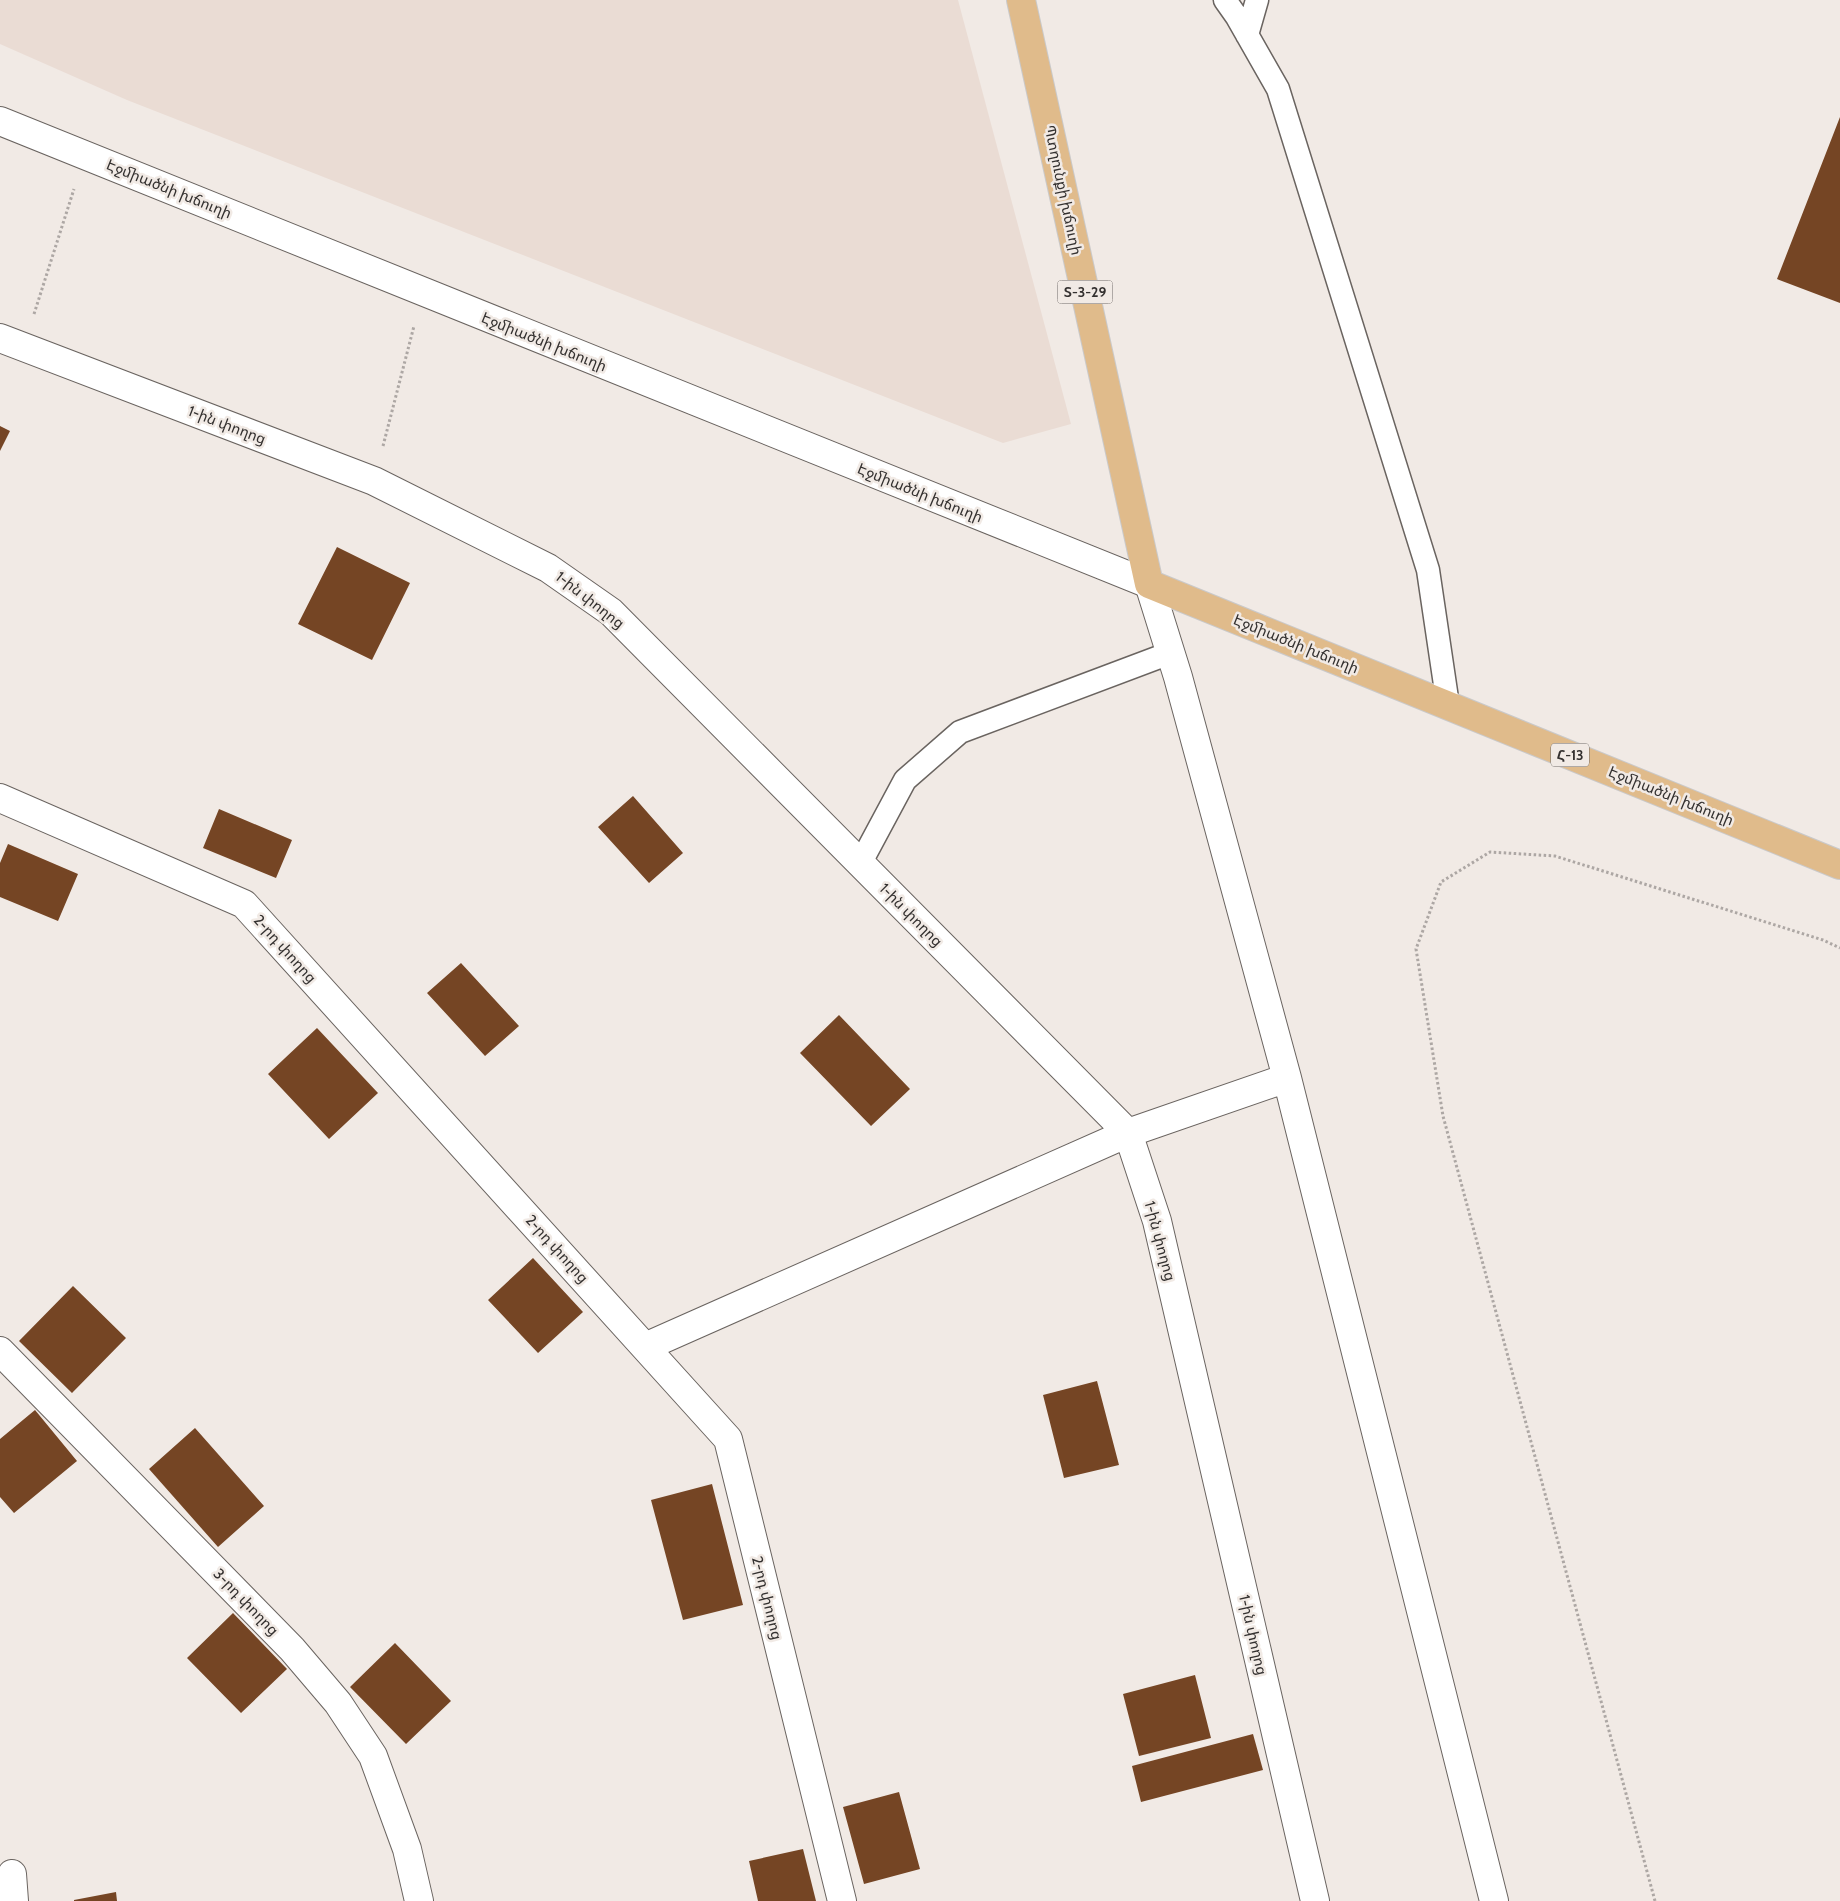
<svg xmlns="http://www.w3.org/2000/svg" width="1840" height="1901" font-family="Cabin,'Noto Sans Armenian',sans-serif">
  <style>
    .built { fill: #eadcd4 }
    .building { fill: #754524 }
    .lines { fill: none; stroke-linecap: round; stroke-linejoin: round }
    .lane-casing { stroke: #6a6460; stroke-width: 25 }
    .street-casing { stroke: #6a6460; stroke-width: 30 }
    .secondary-casing { stroke: #6a6460; stroke-width: 30 }
    .primary-casing { stroke: #cac9c9; stroke-width: 30 }
    .path { stroke: #ada7a4; stroke-width: 3; stroke-dasharray: 2.5 2.5; stroke-linecap: butt }
    .lane { stroke: #fff; stroke-width: 22 }
    .street { stroke: #fff; stroke-width: 28 }
    .secondary { stroke: #fff; stroke-width: 28 }
    .primary { stroke: #e0bb8b; stroke-width: 28 }
    .labels { text-anchor: middle; dominant-baseline: central; stroke-width: 5; stroke-linejoin: round; paint-order: stroke }
    .shield { fill: #f1eae5; stroke: #6d6866; stroke-width: 1 }
    .shield-label { font-size: 14px; font-weight: bold; fill: #343130 }
    .street-label { font-size: 15px; fill: #343130; stroke: #f1eae5 }
  </style>
  <rect width="100%" height="100%" fill="#f1eae5"/>
  <path class="built" d="M0,0h958l113,424 -68,19 -876,-343 -127,-56z"/>
  <path class="building" d="M1840,117v186l-63,-24z
    M0,426l10,5 -10,20z
    M337,547l73,36 -38,77 -74,-36z
    M633,796l50,57 -34,30 -51,-56z
    M219,809l73,31 -16,38 -73,-30z
    M8,844l70,30 -20,47 -58,-24v-34z
    M461,963l58,63 -34,30 -58,-63z
    M839,1015l71,74 -39,37 -71,-73z
    M317,1028l61,65 -49,46 -61,-65z
    M533,1258l50,54 -45,41 -50,-53z
    M73,1286l53,52 -54,55 -53,-52z
    M1097,1381l22,84 -55,13 -21,-83z
    M35,1410l42,51 -63,52 -14,-16v-58z
    M195,1428l69,78 -46,41 -69,-78z
    M712,1484l31,121 -60,15 -32,-120z
    M233,1613l54,56 -46,44 -54,-55z
    M395,1643l56,58 -45,43 -56,-57z
    M1195,1675l16,63 -72,18 -16,-62z
    M1253,1734l10,36 -122,32 -9,-36z
    M899,1792l21,77 -56,15 -21,-77z
    M803,1849l13,52h-58l-9,-40z
    M116,1892l1,9h-43v-1z"/>
  <g class="lines">
    <defs>
      <path id="lane" d="M1225,0l12,17 41,72 150,481 20,135
        M1247,35l10,-35
        M860,864l45,-84 55,-48 210,-79"/>
      <path id="street" d="M0,338l374,143 174,87 63,44 517,521 29,88 158,680
        M1149,584l29,93 109,401 207,823
        M0,798l244,106 484,535 114,462
        M645,1347l483,-214 159,-55
        M0,1351l292,298 46,54 35,53 34,93 12,52
        M12,1874l2,27"/>
      <path id="secondary" d="M0,121l1149,463"/>
      <path id="primary" d="M1021,0l128,584 691,281"/>
    </defs>
    <use href="#lane" class="lane-casing"/>
    <use href="#street" class="street-casing"/>
    <use href="#secondary" class="secondary-casing"/>
    <use href="#primary" class="primary-casing"/>
    <path class="path" d="M34,314l40,-125
      M383,446l31,-120
      M1655,1901l-212,-785 -27,-167 25,-67 49,-30 65,4 268,84 17,8"/>
    <use href="#lane" class="lane"/>
    <use href="#street" class="street"/>
    <use href="#secondary" class="secondary"/>
    <use href="#primary" class="primary"/>
  </g>
  <g class="labels">
    <g class="shield">
      <rect x="1057.5" y="280.5" width="55" height="23" rx="4"/>
      <rect x="1551" y="743.5" width="38" height="23" rx="4"/>
    </g>
    <g class="shield-label">
      <text x="1085" y="292">Տ-3-29</text>
      <text x="1570" y="755">Հ-13</text>
    </g>
    <g class="street-label">
      <text transform="translate(169 189) rotate(22)">Էջմիածնի խճուղի</text>
      <text transform="translate(1063 190) rotate(78)">Պտղունքի խճուղի</text>
      <text transform="translate(544 342) rotate(22)">Էջմիածնի խճուղի</text>
      <text transform="translate(227 425) rotate(21)">1-ին փողոց</text>
      <text transform="translate(920 493) rotate(22)">Էջմիածնի խճուղի</text>
      <text transform="translate(590 600) rotate(38)">1-ին փողոց</text>
      <text transform="translate(1296 644) rotate(22)">Էջմիածնի խճուղի</text>
      <text transform="translate(1671 796) rotate(22)">Էջմիածնի խճուղի</text>
      <text transform="translate(911 915) rotate(45)">1-ին փողոց</text>
      <text transform="translate(285 949) rotate(48)">2-րդ փողոց</text>
      <text transform="translate(1160 1241) rotate(75)">1-ին փողոց</text>
      <text transform="translate(557 1249) rotate(48)">2-րդ փողոց</text>
      <text transform="translate(767 1598) rotate(76)">2-րդ փողոց</text>
      <text transform="translate(246 1602) rotate(46)">3-րդ փողոց</text>
      <text transform="translate(1253 1635) rotate(77)">1-ին փողոց</text>
    </g>
  </g>
</svg>
